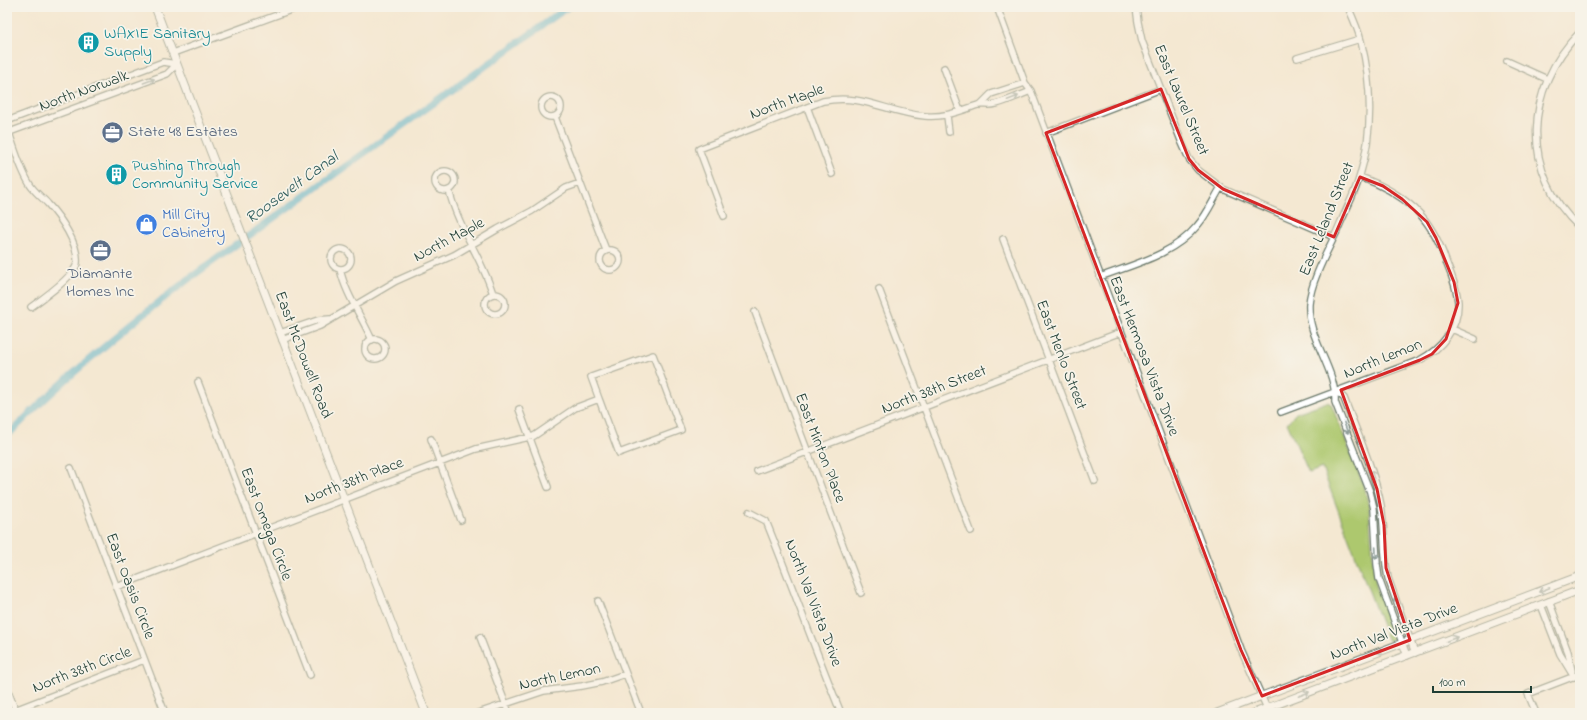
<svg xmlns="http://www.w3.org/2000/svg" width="1587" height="720" font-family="'Indie Flower',sans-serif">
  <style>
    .green { fill: #adc86e; stroke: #668251 }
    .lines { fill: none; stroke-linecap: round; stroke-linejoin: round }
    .canal { stroke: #4fb0ce; stroke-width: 7 }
    .minor-casing { stroke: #6a796b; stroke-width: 8 }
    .secondary-casing { stroke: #6a796b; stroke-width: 9 }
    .minor { stroke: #fff; stroke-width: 5.5 }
    .secondary { stroke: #fff; stroke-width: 7 }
    .oneway { stroke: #8f9e9a }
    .marked { fill: none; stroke: #d62828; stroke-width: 3; stroke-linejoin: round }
    .labels { text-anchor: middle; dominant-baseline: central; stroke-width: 3.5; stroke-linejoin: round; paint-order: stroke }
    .culture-label { font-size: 16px; fill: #0d838f; stroke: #f7f3e8; text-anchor: start }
    .street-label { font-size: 16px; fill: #1f3d34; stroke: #f7f3e8 }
    .service-label { font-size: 16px; fill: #4e5e75; stroke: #f7f3e8; text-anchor: start }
    .shop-label { font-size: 16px; fill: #366cbe; stroke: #f7f3e8; text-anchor: start }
    .water-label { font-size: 17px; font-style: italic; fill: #2b5a5a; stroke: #f7f3e8 }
  </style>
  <rect width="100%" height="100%" fill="#f7f3e8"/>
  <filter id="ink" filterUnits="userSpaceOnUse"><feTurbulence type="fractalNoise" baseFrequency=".025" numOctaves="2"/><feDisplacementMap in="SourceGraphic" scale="8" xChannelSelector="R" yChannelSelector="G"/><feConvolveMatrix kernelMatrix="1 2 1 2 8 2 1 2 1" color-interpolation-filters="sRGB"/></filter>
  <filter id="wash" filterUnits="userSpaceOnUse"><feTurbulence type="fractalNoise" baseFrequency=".012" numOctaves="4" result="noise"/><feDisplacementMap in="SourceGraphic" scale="16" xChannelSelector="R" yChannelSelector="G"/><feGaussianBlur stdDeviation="0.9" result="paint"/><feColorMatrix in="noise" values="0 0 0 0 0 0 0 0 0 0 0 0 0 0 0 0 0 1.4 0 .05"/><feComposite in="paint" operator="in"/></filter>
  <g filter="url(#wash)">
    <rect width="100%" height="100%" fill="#f4e8d2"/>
    <path class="green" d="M1327,402l4,2 34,85 4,19 5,64 3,17 18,45 -1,5 -6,2 -66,-173 -13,5 -22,-50 9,-10z"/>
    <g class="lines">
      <path class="canal" d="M7,436c57,-58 121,-111 187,-161l374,-268"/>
    </g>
  </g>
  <g filter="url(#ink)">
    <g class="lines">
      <defs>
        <path id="minor" d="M997,7l28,76 6,8 210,559 28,63
          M1136,7l2,15 4,19 40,102 7,16 9,11 25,19 111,48
          M1348,7c5,11 10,22 13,34 11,43 12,92 -1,134 -5,19 -16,38 -23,56 -10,21 -26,50 -28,73 -2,35 28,65 26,98l35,90 4,17 3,55 2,15 28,77
          M1580,32c-56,57 -60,140 0,196
          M173,53l126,-46
          M1297,58l63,-19
          M1507,61l40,18
          M944,68l16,43
          M541 107a10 10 0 1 1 20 0a10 10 0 1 1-20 0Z
          M980,105l11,-11 34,-11
          M807,107l25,67
          M947,116l2,16
          M555,117l51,133
          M7,121l156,-59 14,2
          M7,126c6,19 12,40 22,57 4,8 13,14 19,21 12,13 31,40 29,59 -2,13 -35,36 -46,44
          M7,133l160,-59 10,-10
          M1046,133l115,-44
          M435 181a10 10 0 1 1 20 0a10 10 0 1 1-20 0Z
          M449,190c9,38 33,68 44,104
          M724,216l-25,-67 124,-48c41,-8 63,12 102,15 19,2 35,-5 53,-11 6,-1 13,1 18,-1 12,-3 24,-9 35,-13
          M1003,239l92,242
          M331 259a10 10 0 1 1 20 0a10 10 0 1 1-20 0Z
          M600 260a10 10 0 1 1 20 0a10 10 0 1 1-20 0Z
          M340,269c5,24 22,48 32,71
          M1100,277c34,-13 73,-22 97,-51 10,-11 16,-26 24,-39
          M879,289l92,242
          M485 304a10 10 0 1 1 20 0a10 10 0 1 1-20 0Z
          M755,312l106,281
          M1452,329l23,10
          M280,333l38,-13 12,-1
          M365 349a10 10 0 1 1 20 0a10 10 0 1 1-20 0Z
          M282,340l38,-14 76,-45 58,-26 44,-26 34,-18 34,-23 14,-5
          M198,382l112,293
          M1336,391l8,7c13,35 30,71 37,107 4,24 2,49 7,73l27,75
          M519,409l29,78
          M1281,412l139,-52c21,-11 39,-32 38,-58 -1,-13 -6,-26 -11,-38 -7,-21 -16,-40 -32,-55 -16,-15 -35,-25 -55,-32
          M431,439l30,81
          M71,468l94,245
          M757,471l364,-139
          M749,512l17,9c26,64 49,129 75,192
          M116,587l360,-138 58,-13 41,-28 24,-9 -8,-22 62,-22 28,75 -62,23 -20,-54
          M598,601l43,112
          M1549,601l19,51 4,19
          M1541,605l19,49 14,23
          M480,637l29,76
          M7,688l9,24
          M7,713l137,-53
          M478,713l66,-22 38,-5 20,-4 23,-8
          M1536,713l-8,-19 52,-20"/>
        <path id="secondary" d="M155,7l271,706
          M1217,713l363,-137
          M1254,713l326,-123"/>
      </defs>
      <use href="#minor" class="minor-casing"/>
      <use href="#secondary" class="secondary-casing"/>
      <use href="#minor" class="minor"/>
      <use href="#secondary" class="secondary"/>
    </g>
    <defs><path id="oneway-shaft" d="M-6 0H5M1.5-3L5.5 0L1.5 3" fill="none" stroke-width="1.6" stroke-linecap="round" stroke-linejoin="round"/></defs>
    <g class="oneway">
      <use href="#oneway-shaft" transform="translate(149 81) rotate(-20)"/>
      <use href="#oneway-shaft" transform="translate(1013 98) rotate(-21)"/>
      <use href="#oneway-shaft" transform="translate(1346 428) rotate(69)"/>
      <use href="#oneway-shaft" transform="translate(1373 476) rotate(-109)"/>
      <use href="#oneway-shaft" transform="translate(1376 553) rotate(87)"/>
      <use href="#oneway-shaft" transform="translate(1544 590) rotate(159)"/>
      <use href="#oneway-shaft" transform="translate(1397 603) rotate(-111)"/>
      <use href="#oneway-shaft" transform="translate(1452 639) rotate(-21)"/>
      <use href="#oneway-shaft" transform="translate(1383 651) rotate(159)"/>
      <use href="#oneway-shaft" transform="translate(1304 694) rotate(-21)"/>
    </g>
  </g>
  <path d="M0 0H1587V720H0ZM1161,89l28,70 9,11 25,19 111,48 26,-60 23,9 19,13 25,23 9,16 18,44 4,21 -12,36 -14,15 -12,6 -79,30 36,99 7,36 2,43 24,72 -148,56 -21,-46 -195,-517z" fill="#f4e8d2" fill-opacity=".55" fill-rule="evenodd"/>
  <path class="marked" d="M1161,89l28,70 9,11 25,19 111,48 26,-60 23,9 19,13 25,23 9,16 18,44 4,21 -12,36 -14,15 -12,6 -79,30 36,99 7,36 2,43 24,72 -148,56 -21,-46 -195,-517z"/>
  <defs>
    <symbol id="building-disc" viewBox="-11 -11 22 22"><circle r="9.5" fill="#0f9aa8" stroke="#f7f3e8"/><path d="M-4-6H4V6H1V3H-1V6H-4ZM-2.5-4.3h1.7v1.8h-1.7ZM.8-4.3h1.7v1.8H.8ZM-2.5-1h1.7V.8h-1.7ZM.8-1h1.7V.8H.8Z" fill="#fff"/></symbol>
    <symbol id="office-disc" viewBox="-11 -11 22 22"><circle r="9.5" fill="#5c6f8a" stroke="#f7f3e8"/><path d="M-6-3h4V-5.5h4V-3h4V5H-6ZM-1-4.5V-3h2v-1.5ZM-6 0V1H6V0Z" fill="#fff"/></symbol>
    <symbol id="shop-disc" viewBox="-11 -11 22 22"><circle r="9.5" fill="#3f7fe0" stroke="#f7f3e8"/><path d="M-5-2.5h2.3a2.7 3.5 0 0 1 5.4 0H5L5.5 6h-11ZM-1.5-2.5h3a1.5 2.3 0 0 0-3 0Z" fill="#fff"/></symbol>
  </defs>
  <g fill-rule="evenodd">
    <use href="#building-disc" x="76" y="30" width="25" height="25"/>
    <use href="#office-disc" x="100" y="120" width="25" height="25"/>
    <use href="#building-disc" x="104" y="162" width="25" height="25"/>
    <use href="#shop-disc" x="134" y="212" width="25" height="25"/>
    <use href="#office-disc" x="88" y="238" width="25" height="25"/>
  </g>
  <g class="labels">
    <g class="culture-label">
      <text x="104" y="34">WAXIE Sanitary<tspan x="104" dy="18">Supply</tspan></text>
      <text x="132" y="166">Pushing Through<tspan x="132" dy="18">Community Service</tspan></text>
    </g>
    <g class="street-label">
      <text transform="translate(84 91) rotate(-20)">North Norwalk</text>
      <text transform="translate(1181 100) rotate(67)">East Laurel Street</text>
      <text transform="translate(787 102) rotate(-20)">North Maple</text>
      <text transform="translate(1327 219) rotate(-68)">East Leland Street</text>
      <text transform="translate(449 240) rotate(-28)">North Maple</text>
      <text transform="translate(303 355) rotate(69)">East McDowell Road</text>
      <text transform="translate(1061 355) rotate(69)">East Menlo Street</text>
      <text transform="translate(1144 356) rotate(69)">East Hermosa Vista Drive</text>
      <text transform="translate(1383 359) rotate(-22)">North Lemon</text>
      <text transform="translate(934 390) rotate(-21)">North 38th Street</text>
      <text transform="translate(820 448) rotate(69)">East Minton Place</text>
      <text transform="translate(354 481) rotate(-21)">North 38th Place</text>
      <text transform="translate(266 524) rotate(69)">East Omega Circle</text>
      <text transform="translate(130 586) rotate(69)">East Oasis Circle</text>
      <text transform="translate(813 603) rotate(69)">North Val Vista Drive</text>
      <text transform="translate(1394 632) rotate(-21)">North Val Vista Drive</text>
      <text transform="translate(82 670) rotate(-21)">North 38th Circle</text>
      <text transform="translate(560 677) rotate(-12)">North Lemon</text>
    </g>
    <g class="service-label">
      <text x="128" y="132">State 48 Estates</text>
      <text x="100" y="274" text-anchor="middle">Diamante<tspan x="100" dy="18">Homes Inc</tspan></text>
    </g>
    <g class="shop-label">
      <text x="162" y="215">Mill City<tspan x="162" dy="18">Cabinetry</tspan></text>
    </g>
    <g class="water-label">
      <text transform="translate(292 188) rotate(-36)">Roosevelt Canal</text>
    </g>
  </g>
  <rect width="1587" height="720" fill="none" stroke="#f7f3e8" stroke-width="24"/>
  <path d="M1433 686v6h98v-6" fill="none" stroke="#1f3d34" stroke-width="2"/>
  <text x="1439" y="686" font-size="12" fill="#1f3d34" stroke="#f7f3e8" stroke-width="3" paint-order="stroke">100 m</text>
</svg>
